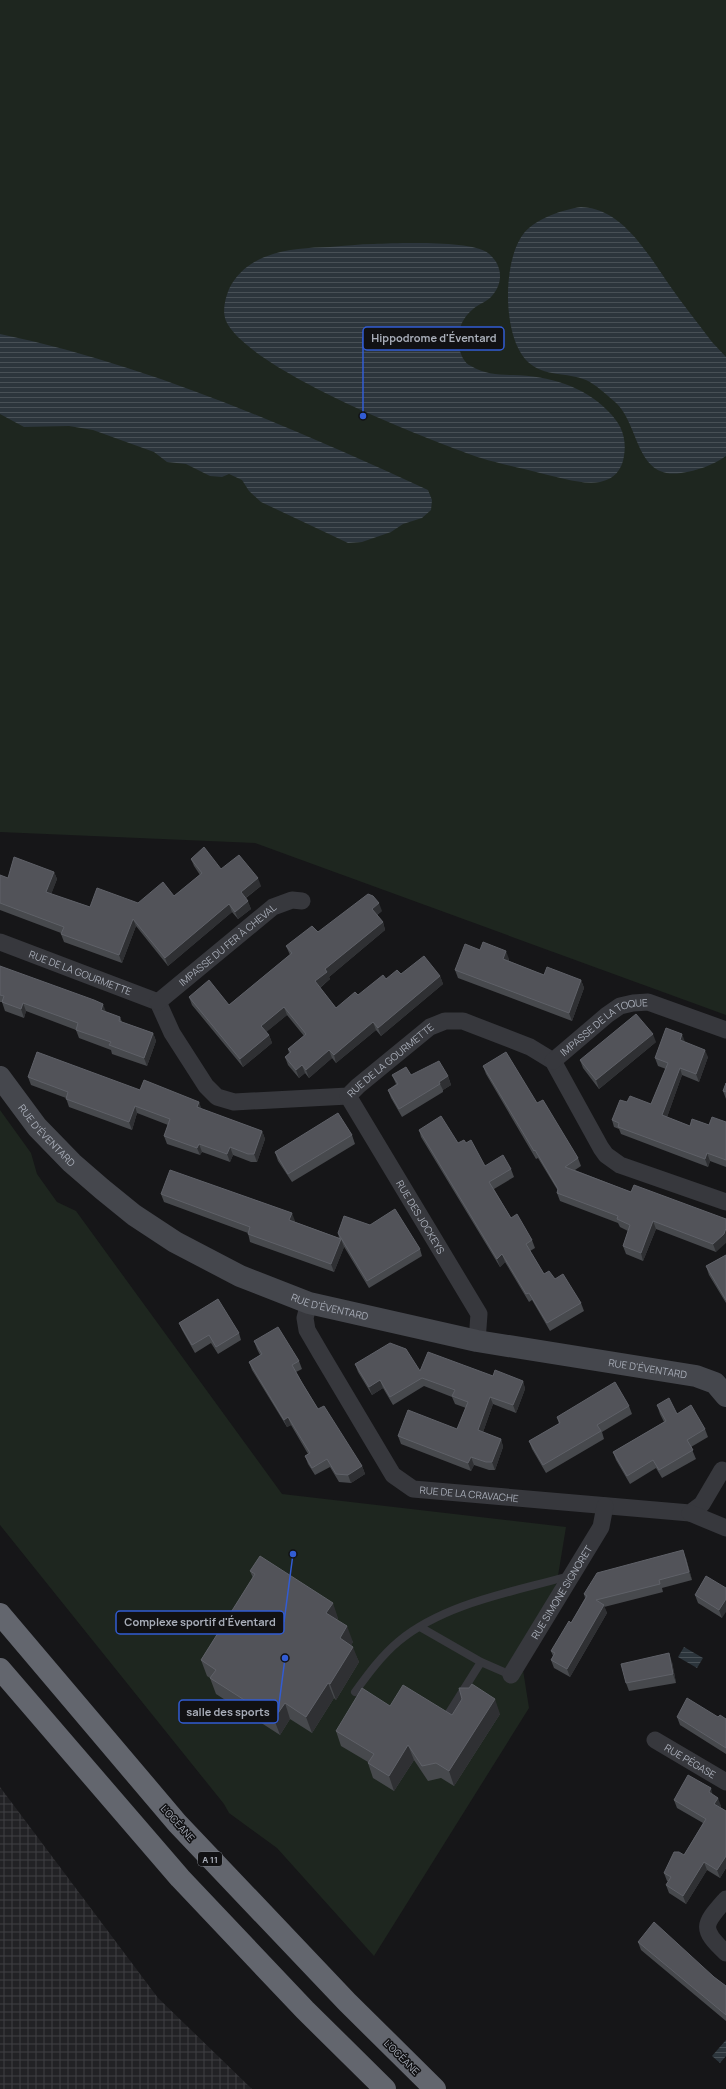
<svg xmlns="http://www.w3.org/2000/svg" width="726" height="2089" font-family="Manrope,sans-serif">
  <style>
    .industrial { fill: url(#industrial-grid) }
    .park { fill: #1e261f }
    .water { fill: url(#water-rules) }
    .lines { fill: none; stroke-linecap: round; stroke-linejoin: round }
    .lane { stroke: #37383d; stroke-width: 8 }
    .street { stroke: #37383d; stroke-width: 17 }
    .secondary { stroke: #45474d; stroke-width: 22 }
    .highway { stroke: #63666e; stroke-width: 22 }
    .wall { fill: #47494d }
    .shaded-wall { fill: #2f3033 }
    .building { fill: #525359; stroke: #5f6168 }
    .labels { text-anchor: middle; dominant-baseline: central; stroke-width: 3; stroke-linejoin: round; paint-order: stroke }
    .shield { fill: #111113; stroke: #7b7e86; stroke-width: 1 }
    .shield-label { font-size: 9px; font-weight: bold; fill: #a8adb8 }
    .street-label { font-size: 10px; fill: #a8adb8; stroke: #111113 }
    .leader { fill: none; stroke: #325cd3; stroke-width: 1.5 }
    .callout-dot { fill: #325cd3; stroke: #111113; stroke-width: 1.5 }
    .callout { fill: #111113; stroke: #325cd3; stroke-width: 1.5 }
    .callout-label { font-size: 11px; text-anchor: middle; font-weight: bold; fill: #a8adb8 }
  </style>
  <defs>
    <pattern id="industrial-grid" width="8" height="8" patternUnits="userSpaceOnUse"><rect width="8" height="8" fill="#222225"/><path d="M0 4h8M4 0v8" fill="none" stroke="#3f3f43"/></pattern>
    <pattern id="water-rules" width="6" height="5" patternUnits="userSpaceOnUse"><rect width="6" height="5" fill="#2c353c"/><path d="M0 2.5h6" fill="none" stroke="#485056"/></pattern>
  </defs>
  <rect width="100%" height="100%" fill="#161618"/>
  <path class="industrial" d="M0,1787l158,211 94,91h-252z"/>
  <path class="park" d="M0,0h726v1015l-471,-172 -255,-11z
    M0,1110l31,43 6,21 20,28 19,9 206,283 284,33 -9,55 -34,88 6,38 -155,248 -97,-108 -48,-35 -5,-9 -224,-279z"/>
  <path class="water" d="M581,207c42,1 68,49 89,79 13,19 28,37 42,56l14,15v99c-13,9 -29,15 -45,17 -46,7 -41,-49 -66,-71 -8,-7 -20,-18 -29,-22 -19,-8 -42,-3 -58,-18 -26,-24 -26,-102 -4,-129 13,-15 38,-23 57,-26z
    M374,244c24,-1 97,-4 114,9 15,12 16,30 3,44 -5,5 -12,7 -18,12 -12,10 -17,24 -14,39 2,7 5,15 12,18 13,8 28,9 42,9 36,1 71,11 95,36 13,13 19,26 16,45 -2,14 -10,23 -24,26 -19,3 -42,-5 -60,-9 -19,-5 -40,-9 -59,-15 -53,-18 -232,-88 -255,-137 -4,-10 -1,-22 3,-32 19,-38 64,-41 101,-42 15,-1 29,-3 44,-3z
    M0,334c149,31 290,93 428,156l4,10 -1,10 -9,8 -19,6 -12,8 -29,10 -14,1 -87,-41 -12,-11 -7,-11 -13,-6 -7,3 -12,-1 -24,-12 -19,-2 -13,-10 -61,-22 -24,-4 -45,1 -24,-13z
    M684,1647l19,11 -6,10 -19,-11z
    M726,2040v16l-6,7 -8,-7z"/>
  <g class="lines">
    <path class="lane" d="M420,1627l61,35 30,13
      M355,1692c13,-18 27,-37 44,-51 46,-38 114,-49 170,-65
      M447,1716l34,-54"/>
    <g class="street">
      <path id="s1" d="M0,942l158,60 14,31 34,53 11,11 17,5 114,-6 10,-10 72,-59 15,-6h18l67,26 23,14 48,87 5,7 14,10 106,37"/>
      <path id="s2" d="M158,1002l115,-95 19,-7 10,1"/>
      <path id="s3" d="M553,1061l54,-46 13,-9 13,-3 15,-1 78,28"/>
      <path id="s4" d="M348,1096l131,218 -2,27"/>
      <path id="s5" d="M309,1303l-4,15 2,12 14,24 72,121 20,14 277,24 12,-9 20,-34"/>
      <path d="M690,1513l36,15"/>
      <path id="s6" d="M511,1675l90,-148 4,-21"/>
      <path id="s7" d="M655,1740l71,42"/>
      <path d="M726,1899c-22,25 -27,29 0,54"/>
    </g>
    <path class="secondary" id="s8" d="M0,1077l37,50 35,36 30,26 32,26 41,27 65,34 69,27 168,38 219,35 19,7 11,13"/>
    <path class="highway" d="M0,1614l177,209 170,179 88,87
      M0,1669l180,209 125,132 80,79"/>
  </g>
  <path class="wall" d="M191,859l30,10 40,17 -15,12 5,11 -13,10 -6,-7 -64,54 -32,-40 -14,37 -58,-21 -3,-8v-1l-61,-23v-35l8,3 46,-6 3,7 -6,15 39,13 48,-4 36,-7 26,-21 -6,-9z
    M382,911l-5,4 6,7 2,8 -56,47 1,2 -10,9 16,20 50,-29 15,-5 39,2 3,8 -62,52 -5,-6 -40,33 -4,-5 -23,20 -4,-5 -6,5 -11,-13 -3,-8 4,-4 -1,-4 16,-13 -17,-21 -21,17 3,3 3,8 -29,24 -51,-62 -3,-8 40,8 61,-50 -4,-9 32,-14z
    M480,950l29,9v2l35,14 37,5 3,8 -12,33 -114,-43 -3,-8z
    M0,966l106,46 14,5 2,5 31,11 3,8 -9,25 -35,-12 -1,-4 -32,-12 -3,-8 -50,-19 -2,7 -19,-7 -3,-9h-2z
    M656,1042l-57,47 -16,-21 -3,-8z
    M685,1042l23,15 -9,25 -17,-7 -15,42 23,9 19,-1 17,-3v45l-16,-6 -2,6 -87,-33 -2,-5 -5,-2 -2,-7 15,-18 24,2 15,-35 -8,-3 -3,-8z
    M483,1066l54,37 41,55 3,8 -6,4 56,22 95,27 -10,33 -60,-23 -13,32 -17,-7 -3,-8 5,-15 -8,-4 -2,-4 -58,-22 -3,-8 1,-2 -20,-33 -2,1 -50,-85z
    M392,1075l56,1 3,9 -8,5v2l-41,25 -11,-19 -3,-8 8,-6z
    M28,1077l112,13 59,12 2,7 61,22 3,8 -8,23h-6l-18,-7 -3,7 -28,-10 -2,3 -33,-11 -3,-8 4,-11 -31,-12 -5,17 -63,-23 -3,-9 -35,-13z
    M726,1083v16l-3,-8z
    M419,1130l39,13h8l19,23 26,3 3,8 -20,12 17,29 21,22 3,8 -5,3 14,23 11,5 26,24 3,8 -34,20 -18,-31 -3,2 -24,-40 -5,5 -79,-130z
    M352,1135l3,9 -63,38 -14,-21 -3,-9z
    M161,1194l134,27v1l44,16 -1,-5 82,16 2,7 -53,32 -26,-43 1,2 -10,25 -84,-30 -2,-9 -84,-31z
    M726,1255v48l-17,-28 -3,-9z
    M179,1323l60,10 2,7 -23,14 -7,-11 -16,10 -13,-23z
    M254,1341l45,20 3,8 -6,3 22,37 44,57 3,8 -14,9 -12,-1 -9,-15 -15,8 -7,-11 -3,-8 3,-2 -17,-29 -4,2 -35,-57 -3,-8 11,-7 -3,-6z
    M355,1364l65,7 73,5 30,5 2,8 -9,24 -23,-9 -10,28 18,7 2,8 -8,23h-6l-15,-5 -3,6 -70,-27 -3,-8 59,-7 9,-21 -11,-4 -3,-7 -28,-11 -31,19 -10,-17 -11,7 -14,-23z
    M657,1405l20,9 28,15 3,8 -17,10 5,12 -34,19 -6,-10 -26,16 -14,-24 -3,-8 51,-30 -4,-8z
    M629,1406l3,8 -30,18 2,7 -58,34 -14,-24 -3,-8 30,-17 -2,-7z
    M686,1558l6,22 -30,8 1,4 -59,15 3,6 -37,64 -16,-9 -3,-8 2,-4 -2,-5 20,-28 14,-25 -1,-4z
    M250,1571l88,47 -1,2 16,22 -2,3 8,17 -23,38 -2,-2 -22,35 -22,-14 -10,16 -64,-41 -6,-16 -3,-2 -6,-16 52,-82z
    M726,1588l-4,30 -24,-15 -3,-8z
    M672,1662l4,21 -47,8 -3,-8z
    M500,1714l-46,72 -13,-8 -13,3 -14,-21 -20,31 -21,-13 -5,-15v-1l-27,-16 -5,-15 116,-16z
    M677,1717h41l8,2v35l-46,-29z
    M713,1795l8,11 -1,1 6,4v57l-6,10 -13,-8 -21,34 -17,-11 -3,-8 2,-4h-1l-3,-8 20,-18 19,-32 -26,-15 -3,-8z
    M638,1942l76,35 12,9v35l-85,-71z"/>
  <path class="shaded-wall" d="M54,872l3,7 -8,21 -3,-8z
    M258,878l3,8 -17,13 -3,-7z
    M248,901l3,8 -13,10 -3,-7z
    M379,903l3,8 -8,6 -2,-8z
    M229,904l3,8 -64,54 -3,-8z
    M133,919l3,7 -14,37 -3,-8z
    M383,922l2,8 -56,47 1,2 -12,10 -3,-8 10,-12z
    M506,951l3,8 -3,8 -3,-8z
    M440,976l3,8 -62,52 -3,-8z
    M581,980l3,8 -12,33 -3,-8z
    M23,1003l3,8 -2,7 -3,-9z
    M103,1004l3,8 -5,-2z
    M284,1007l3,8 -23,19 -3,-8z
    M373,1022l3,8 -40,33 -2,-8z
    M153,1033l3,8 -9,25 -3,-8z
    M653,1034l3,8 -57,47 -3,-9z
    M682,1034l3,8 -5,-2z
    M269,1035l3,8 -29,24 -3,-8z
    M329,1050l3,8 -23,20 -3,-8z
    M705,1050l3,7 -9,25 -3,-8z
    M302,1065l3,8 -6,5 -3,-8z
    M680,1068l2,7 -17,48 -3,-8z
    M448,1076l3,9 -8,5 -4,-8z
    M199,1102l3,8 -5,-3z
    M135,1106l2,7 -5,17 -3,-8z
    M262,1131l3,8 -8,23 -3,-8z
    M199,1144l3,8 -2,3 -3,-7z
    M230,1147l3,8 -3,7 -3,-8z
    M707,1153l3,8 -2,6 -3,-8z
    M292,1213l3,8 -3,7 -3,-8z
    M653,1221l3,8 -13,32 -2,-8z
    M726,1228v15l-10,9 -3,-8z
    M341,1239l3,8 -10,25 -3,-8z
    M502,1254l3,8 -5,5 -3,-8z
    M380,1380l3,8 -11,7 -3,-8z
    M523,1381l2,8 -9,24 -3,-8z
    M490,1397l3,7 -12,34 -3,-8z
    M288,1417l3,8 -4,2 -3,-7z
    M501,1439l2,8 -8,23 -3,-8z
    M471,1457l3,8 -3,6 -3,-8z
    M362,1466l3,8 -14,9 -3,-8z
    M683,1550l3,8 6,22 -3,-8z
    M726,1599v13l-4,6 -3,-8z
    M333,1603l5,15 -6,11 -6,-16z
    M604,1605l3,8 -37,64 -3,-8z
    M347,1626l6,16 -7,12 -6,-16z
    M353,1647l6,15 -23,38 -6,-16z
    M669,1653l3,9 4,21 -3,-9z
    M328,1683l6,15 -22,35 -6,-16z
    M495,1699l5,15 -46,72 -5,-15z
    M285,1703l5,16 -10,16 -6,-16z
    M408,1745l6,15 -20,31 -5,-15z
    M711,1788l2,8 -4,-4z
    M718,1798l3,8 -4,6 -3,-8z
    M726,1856v12l-6,10 -3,-8z
    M704,1862l3,8 -21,34 -3,-8z"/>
  <path class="building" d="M204,847l17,22 18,-14 19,23 -17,14 7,9 -13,11 -6,-8 -64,54 -32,-39 -14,36 -58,-21 3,-7 -64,-24v-28l8,3 6,-21 40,15 -8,20 44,15 7,-19 41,15 25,-21 11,14 28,-23 -11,-14z
    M368,894l5,2 6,7 -7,6 11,13 -58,47 2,3 -12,9 21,27 19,-16 3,3 25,-20 3,4 11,-9 4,4 23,-18 16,20 -62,52 -5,-6 -39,33 -5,-5 -23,20 -4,-5 -6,5 -11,-13 6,-5 -3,-3 18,-15 -22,-27 -23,19 8,9 -29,24 -51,-62 20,-17 20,25 63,-52 -6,-7 26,-20 6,6z
    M483,942l23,9 -3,8 41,16 3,-8 34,13 -12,33 -114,-43 10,-26 15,6z
    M0,966l94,34 9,4 -2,6 19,7 -1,4 34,12 -9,25 -35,-13 2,-3 -35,-12 2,-7 -55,-20 -2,6 -19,-7 2,-6 -4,-1z
    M636,1014l17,20 -57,46 -16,-20z
    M666,1028l16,6 -2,6 25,10 -9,24 -16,-6 -18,47 28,11 2,-7 17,6 3,-8 14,5v38l-19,-7 -2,6 -87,-32 1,-4 -7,-3 8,-20 7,2 3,-6 21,8 17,-41 -13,-5z
    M37,1052l103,38 4,-10 55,22 -2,5 65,24 -8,23h-6l-18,-7 -3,7 -28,-10 -2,4 -33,-12 6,-17 -35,-13 -6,16 -63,-23 2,-7 -40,-15z
    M506,1052l31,51 6,-3 35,58 -13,9 66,25 3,-7 92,34v9l-2,6 -11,10 -60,-23 -12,32 -18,-7 7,-21 -13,-6 1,-3 -61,-23 1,-4 -23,-39 -1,1 -51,-85z
    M439,1061l9,15 -9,6 1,2 -41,25 -11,-19 10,-6 -6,-9 14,-8 5,8z
    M726,1083v9l-3,-1z
    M338,1113l14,22 -64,39 -13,-22z
    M441,1116l17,27 6,-3 2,3 5,-3 14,26 18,-11 8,14 -22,13 22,36 6,-4 15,26 -6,4 18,30 5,-3 6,8 8,-5 18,29 -34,20 -18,-30 -3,1 -24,-40 -5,5 -78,-129z
    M170,1170l122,43 -3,7 52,19 -10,25 -83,-30 2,-7 -89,-33z
    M395,1209l25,40 -53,32 -29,-48 6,-17 26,9z
    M726,1255v45l-20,-34z
    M218,1299l21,34 -23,14 -7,-12 -17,10 -13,-22z
    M278,1327l21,34 -7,4 10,18 16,26 6,-3 38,60 -14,9 -12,-1 -9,-15 -15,9 -7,-12 5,-3 -22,-36 -4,3 -35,-58 13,-8 -8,-13z
    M390,1343l16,6 14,22 8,-19 65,24 2,-6 28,11 -10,24 -23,-8 -12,33 23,9 -9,23h-6l-15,-5 -3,6 -70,-27 10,-26 49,19 11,-27 -16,-6 3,-6 -33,-12 -32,19 -10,-17 -11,7 -14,-23z
    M615,1382l14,24 -32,19 4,6 -58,34 -14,-24 31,-18 -3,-6z
    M669,1398l8,16 14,-9 14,24 -18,11 6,10 -34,20 -6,-10 -26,16 -14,-24 53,-31 -9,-16z
    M683,1550l6,22 -30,8 1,4 -64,16 8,5 -37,64 -16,-9 4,-7 -4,-2 18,-30 2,2 16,-27 -3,-2 13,-21z
    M260,1556l73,47 -7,10 21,13 -7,12 13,9 -23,37 -2,-1 -22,34 -21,-14 -11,16 -64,-41 6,-8 -15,-10 54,-86 -5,-3z
    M706,1576l20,12v11l-7,11 -24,-15z
    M669,1653l4,21 -47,9 -5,-19z
    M472,1684l23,15 -46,72 -13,-8 -14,3 -14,-21 -19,31 -21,-13 6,-9 -38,-23 26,-43 28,18 13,-21 49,30 10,-16 -3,-11h10z
    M687,1698l31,19 2,-2 6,4v29l-49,-31z
    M688,1775l23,13 -2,4 9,6 -4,6 12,7v45l-9,14 -13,-8 -21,34 -17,-11 5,-8 -7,-4 10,-21h5l5,3 22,-36 -32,-19z
    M654,1922l60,55 12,9v29l-88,-73z"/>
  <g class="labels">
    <rect class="shield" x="198" y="1852" width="24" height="14" rx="3"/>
    <g class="shield-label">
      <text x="210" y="1859">A 11</text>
    </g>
    <g class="street-label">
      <text stroke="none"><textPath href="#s2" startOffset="90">IMPASSE DU FER À CHEVAL</textPath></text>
      <text stroke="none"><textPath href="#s1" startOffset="86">RUE DE LA GOURMETTE</textPath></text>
      <text stroke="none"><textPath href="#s3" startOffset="63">IMPASSE DE LA TOQUE</textPath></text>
      <text stroke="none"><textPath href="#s1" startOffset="469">RUE DE LA GOURMETTE</textPath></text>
      <text stroke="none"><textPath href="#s8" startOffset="75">RUE D'ÉVENTARD</textPath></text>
      <text stroke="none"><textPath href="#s4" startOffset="141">RUE DES JOCKEYS</textPath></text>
      <text stroke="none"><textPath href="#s8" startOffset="411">RUE D'ÉVENTARD</textPath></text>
      <text stroke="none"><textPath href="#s8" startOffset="735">RUE D'ÉVENTARD</textPath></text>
      <text stroke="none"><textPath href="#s5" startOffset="277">RUE DE LA CRAVACHE</textPath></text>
      <text stroke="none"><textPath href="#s6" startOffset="97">RUE SIMONE SIGNORET</textPath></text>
      <text stroke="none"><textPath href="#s7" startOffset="41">RUE PÉGASE</textPath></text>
      <text transform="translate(178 1823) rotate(48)">L’OCÉANE</text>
      <text transform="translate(402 2057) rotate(45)">L’OCÉANE</text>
    </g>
  </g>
  <path class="leader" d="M363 416L363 338M293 1554L284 1622M285 1658L278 1712"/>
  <g class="callout-dot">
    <circle cx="363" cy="416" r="4"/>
    <circle cx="293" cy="1554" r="4"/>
    <circle cx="285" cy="1658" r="4"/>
  </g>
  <g class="callout">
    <rect x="363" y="327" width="141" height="23" rx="4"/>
    <rect x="116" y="1611" width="168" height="23" rx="4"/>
    <rect x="179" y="1700" width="99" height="23" rx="4"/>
  </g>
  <g class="callout-label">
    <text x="434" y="342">Hippodrome d'Éventard</text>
    <text x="200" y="1626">Complexe sportif d'Éventard</text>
    <text x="228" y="1716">salle des sports</text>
  </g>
</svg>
